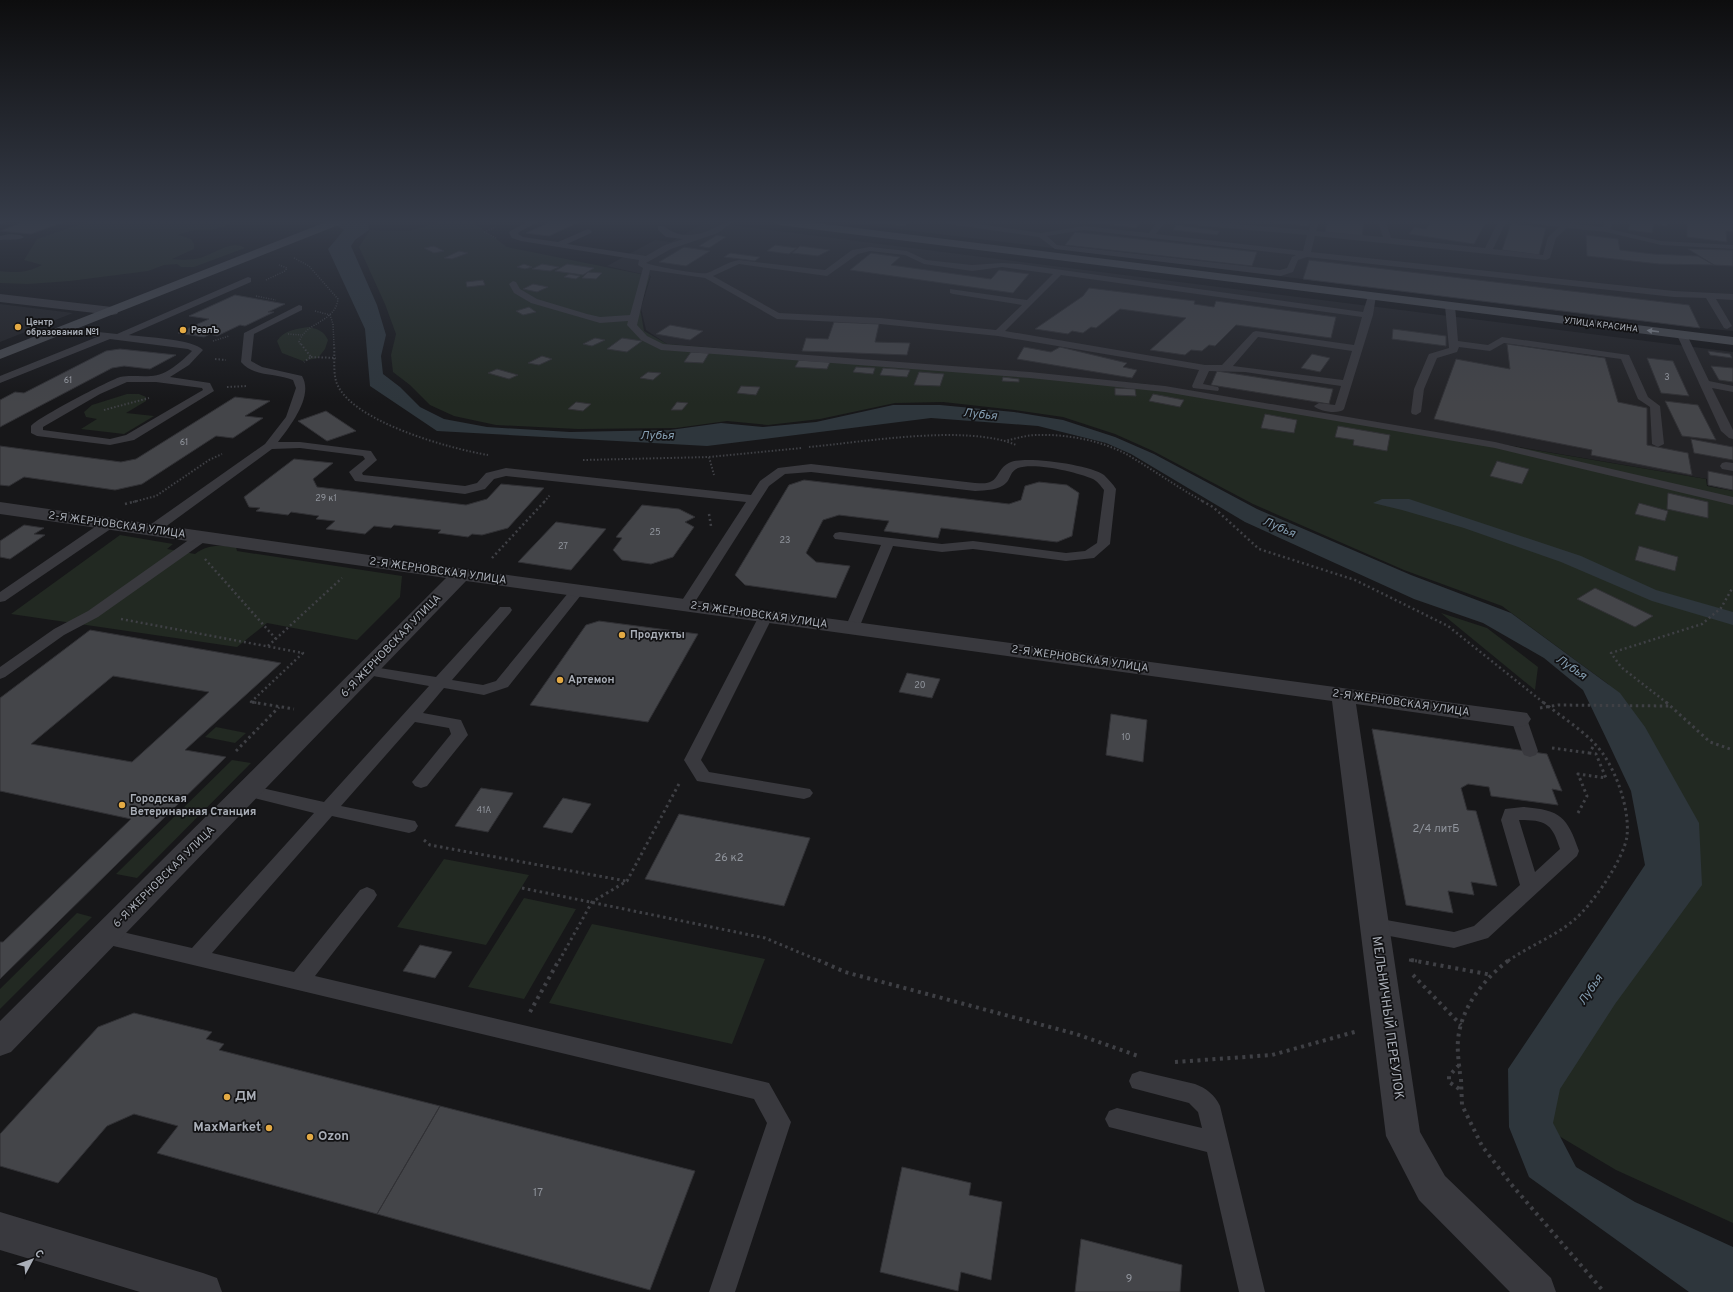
<svg xmlns="http://www.w3.org/2000/svg" width="1733" height="1292" font-family="Overpass,sans-serif">
  <style>
    .built { fill: #232326 }
    .green { fill: #222922 }
    .water { fill: #2e363c }
    .building { fill: #444549; stroke: #313135; fill-rule: evenodd }
    .lines { fill: none; stroke-linecap: round; stroke-linejoin: round }
    .path-far4 { stroke: #3f4045; stroke-width: 1.5; stroke-dasharray: 1 1.5; stroke-linecap: butt }
    .path-far3 { stroke: #3f4045; stroke-width: 2; stroke-dasharray: 1.5 2; stroke-linecap: butt }
    .path-far2 { stroke: #3f4045; stroke-width: 2.5; stroke-dasharray: 2 3; stroke-linecap: butt }
    .path-far1 { stroke: #3f4045; stroke-width: 3; stroke-dasharray: 2.5 3.5; stroke-linecap: butt }
    .path { stroke: #3f4045; stroke-width: 4; stroke-dasharray: 3 4.5; stroke-linecap: butt }
    .lane { fill: #39393e; fill-rule: evenodd }
    .street { fill: #39393e; fill-rule: evenodd }
    .secondary { fill: #47494e; fill-rule: evenodd }
    .oneway { fill: #878b93 }
    .poi-dot { fill: #e4aa44; stroke: #121214; stroke-width: 1.5 }
    .labels { text-anchor: middle; dominant-baseline: central; stroke-width: 3.5; stroke-linejoin: round; paint-order: stroke }
    .far-poi-label { font-size: 9px; font-weight: bold; fill: #aaafb8; stroke: #121214; text-anchor: start }
    .far-street-label { font-size: 9px; fill: #aaafb8; stroke: #121214 }
    .number-label { font-size: 9px; fill: #90949c }
    .street-label { font-size: 11px; fill: #aaafb8; stroke: #121214 }
    .poi-label { font-size: 11px; font-weight: bold; fill: #aaafb8; stroke: #121214; text-anchor: start }
    .near-number-label { font-size: 11px; fill: #90949c }
    .water-label { font-size: 12px; font-style: italic; fill: #849db0; stroke: #121214 }
    .near-street-label { font-size: 13px; fill: #aaafb8; stroke: #121214 }
    .near-poi-label { font-size: 13px; font-weight: bold; fill: #aaafb8; stroke: #121214; text-anchor: start }
  </style>
  <rect width="100%" height="100%" fill="#171719"/>
  <path class="built" d="M706,222l1027,130v139l-25,-6 -1,-6 -561,-95 -479,-40 -21,-14 -5,-22 10,-32 -44,-10 48,-26 16,2z
    M841,222h892v109l-33,-3z
    M0,304l73,9 -73,29z"/>
  <path class="green" d="M87,222h144c-17,13 -34,4 -53,13l13,4 3,5v5l-22,10c10,1 19,1 28,-1 13,-4 33,-19 45,-10l-51,19h-13l-4,-3 -13,1 -16,6 -78,10 -42,3 -28,-1v-12c16,2 27,2 42,-6l-18,-5 13,-21z
    M440,222h33l34,25 143,29 -10,32 4,23 23,13 478,40 561,95 1,7 26,5v732l-117,-53 -57,-34 -21,-41 147,-226 -53,-152 -24,-33 -106,-78 -98,-36 -151,-66 -100,-53 -38,-17 -52,-17 -48,-7 -72,-8 -48,1 -75,16 -52,6 -41,-4 -51,7 -98,1 -82,-4 -42,-9 -24,-11 -20,-20 -17,-13 -2,-17 5,-21 -11,-30 -26,-57 11,-17 39,1z
    M308,327c10,2 16,4 20,13l-3,9 -7,9 -15,3 -21,-8 -5,-12c7,-11 19,-12 31,-14z
    M127,394h12l7,3v4l-20,12 28,3 -30,18 -43,-5 16,-10 -11,-2 -2,-5 8,-7z
    M120,535l53,9 -6,5 28,5c13,-10 25,-9 41,-7l1,4 165,25 -2,21 -43,43 -90,-17 -30,24 -226,-33z
    M1441,613l46,15 51,39 -3,23z
    M216,727l30,6 -11,10 -30,-6z
    M232,760l19,3 -114,115 -21,-4z
    M444,859l85,16 -43,70 -89,-18z
    M524,898l52,11 -52,90 -56,-12z
    M77,913l15,4 -92,92v-20z
    M592,924l173,35 -33,85 -183,-41z"/>
  <path class="water" d="M332,222l36,1 1,7 -14,10 -4,6 26,59 9,30 -5,21 2,18 17,13 20,20 24,12 43,8 83,5 100,-2 51,-7 42,4 53,-5 77,-17h47l74,7 49,8 52,17 39,17 103,55 154,66 100,38 109,80 25,34 54,96 3,62 -87,119 -55,85 -7,34 23,44 59,35 98,45v45h-44l-160,-115 -20,-50 -1,-58 137,-204 -14,-74 -24,-51 -24,-50 -39,-32 -61,-35 -69,-24 -169,-77 -114,-68 -25,-11 -68,-17 -107,-8 -224,28 -270,-15 -67,-45 -5,-57 -37,-80 16,-19z
    M1382,499h27l172,57 75,34 77,22v13l-81,-24 -91,-39 -97,-34 -62,-18 -29,-7z"/>
  <path class="building" d="M23,222h41l-33,12 -31,-3z
    M550,222h29l-30,14 -23,-3z
    M869,222h40l-4,4z
    M1090,222h50l-4,6z
    M1274,222h35l-1,4z
    M1327,222h37l-2,14 -37,-4z
    M1431,222h55l-12,22 -65,-10 5,-7 12,2z
    M1631,222h37l-1,4 -13,-2 -2,9 -24,-3z
    M1687,222l46,2v8l-7,-1 1,11 -40,-5z
    M1511,223l35,5 -7,27 -37,-5z
    M1176,225l44,6 -3,4 -44,-5z
    M1075,232l182,20 -5,14 -187,-21z
    M717,235l9,2 -17,11 -10,-2z
    M1586,235l32,4 2,11 33,4 45,2 16,9 -55,-1 -72,-8z
    M775,245l22,3 -8,6 -22,-3z
    M434,246l10,5 -10,2 -10,-5z
    M800,246l30,4 -12,6 -26,-3z
    M684,247l26,4 -24,15 -27,-4z
    M1688,249l45,1v16l-19,-1z
    M459,251l9,2 -16,6 -8,-1z
    M730,253l30,4 -5,4 -31,-4z
    M871,253l29,4 -9,8 100,14 8,-9 30,4 -16,19 -163,-23z
    M1309,260l380,45 11,23 -397,-49z
    M524,264l8,3 -7,2 -8,-2z
    M542,264l17,3 -9,4 -18,-2z
    M567,264l27,4 -11,7 -28,-4z
    M588,272l14,1 -6,6 -14,-1z
    M569,274l11,2 -4,3 -12,-2z
    M483,280l2,5 -18,2 -1,-5z
    M533,284l15,3 -11,5 -14,-3z
    M1089,288l106,13 -1,3 20,3 2,-6 120,16 -5,21 -95,-13 -21,21 -6,-1 -7,6 -11,-1 -6,5 -35,-5 36,-32 -66,-9 -24,19 -5,-1 -8,6 -11,-2 -4,3 -33,-5 48,-33z
    M235,295l50,9 -17,8h6l-29,14 -5,-1 -23,11 -7,-2 -6,3 -26,-4 31,-14 -20,-3z
    M529,307l7,5 -13,3 -7,-4z
    M834,322l45,2 -4,18 35,1 -3,12 -105,-4 4,-13 22,1z
    M670,325l33,6 -13,9 -34,-6z
    M1393,329l53,7v10l-54,-7z
    M595,338l10,2 -13,6 -9,-2z
    M622,338l20,3 -15,11 -20,-3z
    M1507,344l98,14 13,44 29,6v37l41,8 4,22 -101,-20 1,-5 -158,-31 22,-60 54,10z
    M1024,347l27,5 9,-5 67,16 -4,4 14,3 -5,8 -115,-19z
    M120,349l56,6 -26,14 -26,-3 -12,2 -112,59v-27l15,-8 9,1 82,-42z
    M1708,351l22,3 2,4 -22,-3z
    M691,352l18,1 -6,10 -19,-1z
    M1312,354l18,4 -10,14 -19,-4z
    M542,356l10,3 -13,6 -11,-2z
    M1647,358l26,3 16,35 -28,-3z
    M799,360l31,2 -3,7 -32,-2z
    M1711,366l22,2v14l-14,-2z
    M856,367l19,1 -2,6 -20,-2z
    M883,368l27,2 -3,7 -27,-2z
    M497,369l21,6 -9,4 -21,-6z
    M1217,371l116,18 -4,15 -118,-19z
    M648,372l13,1 -8,7 -13,-2z
    M919,372l25,2 -4,12 -26,-1z
    M1003,377l16,2v3l-17,-1z
    M741,386l19,1 -4,8 -19,-2z
    M1115,388l20,1 1,7 -21,-1z
    M1153,394l31,6 -4,7 -31,-6z
    M235,397l35,4 -25,15 18,2 -30,20 -17,-2 -74,48 -27,6 -91,-13 -15,9 -9,-1v-39l121,16 15,-3z
    M1665,401l33,4 18,35 -34,-4z
    M576,402l15,2 -8,7 -15,-2z
    M677,402l11,1 -6,7h-11z
    M326,411l30,20 -29,10 -29,-20z
    M1265,414l32,6 -3,13 -33,-5z
    M1338,426l52,9 -3,16 -34,-6 1,-5 -19,-3z
    M1691,439l42,8v13l-39,-7z
    M294,459l39,4 -20,16 4,8 149,18 21,-6 14,-15 43,4 -36,40 -26,7 -10,-1 -4,3 -30,-4 3,-3 -47,-5 -3,3 -17,-2 -9,8 -39,-5 9,-8 -19,-2 3,-3 -28,-4 -3,3 -32,-4 4,-3 -11,-1 -5,-10z
    M1497,461l32,8 -7,15 -32,-8z
    M1708,471l25,5v14l-25,-5z
    M804,480l205,24 12,-4 4,-14 14,-4 28,3 12,8 -7,43 -15,6 -116,-14 -3,10 -54,-7 5,-10 -50,-6 -16,5 -17,33 10,9 34,4 -14,32 -91,-13 -10,-10 54,-90z
    M1668,493l40,9v16l-41,-9z
    M1639,503l29,8 -3,10 -30,-7z
    M642,505l37,4 16,8 -10,5 9,5 -21,30 -22,7 -29,-4 -9,-10 9,-12 -6,-1z
    M556,522l50,7 -35,41 -53,-8z
    M24,525l20,3 -10,6 11,1 -35,24 -10,-2v-16z
    M1639,546l39,11 -3,14 -40,-11z
    M1595,588l58,28 -18,11 -58,-28z
    M599,621l99,13 -50,88 -118,-17 56,-80z
    M90,630l191,33 -96,87 41,7 -226,222v-37h3l128,-123 -131,-28v-93zM113,676l96,16 -77,70 -101,-18z
    M907,673l33,6 -8,19 -33,-6z
    M1111,714l36,6 -4,42 -37,-7z
    M1372,729l175,25 15,37 -10,-2 6,16 -67,-9 -2,-9 -21,-3 -7,4 6,22 9,1 21,75 -26,-4 3,13 -26,-4 5,22 -47,-8z
    M481,788l32,5 -25,39 -33,-6z
    M563,798l28,6 -19,29 -29,-6z
    M679,814l131,24 -26,68 -139,-27z
    M420,945l32,7 -17,26 -32,-7z
    M134,1013l78,19 -6,7 18,5 -5,6 221,56 -63,108 -220,-61 21,-27 -44,-12 -27,12 -49,57 -58,-17v-32l98,-107z
    M440,1106l255,65 -45,119 -273,-76z
    M902,1167l69,16 -2,12 33,7 -11,78 -30,-8 -3,19 -78,-19z
    M1081,1239l101,26 -2,27h-105z"/>
  <g class="lines">
    <path class="path-far4" d="M490,222l7,3
      M484,232l12,6
      M484,232l12,-5
      M294,258l15,8 29,33c-3,24 -33,23 -39,43l2,3
      M266,280l19,-9 2,-3 -8,-3
      M256,296l20,4
      M315,311l15,4 3,9 1,21
      M288,334l13,1
      M213,341l16,-5"/>
    <path class="path-far3" d="M301,344l10,13 -7,5
      M334,344c1,11 -1,26 2,37 12,40 115,68 152,74
      M311,357l25,1
      M215,359l11,1
      M227,387l21,-1
      M104,410l45,-12
      M1004,441c11,-2 22,-6 33,-6 29,-1 63,5 89,19 26,15 51,33 78,48
      M809,447c55,-5 158,-23 207,-2
      M709,457l5,18
      M583,460l126,-3 93,-9
      M133,502l23,-6 53,-36 13,-6
      M544,502l6,-7"/>
    <path class="path-far2" d="M1202,501l11,6 46,42 96,31 93,46 96,77
      M125,504l12,-3
      M709,514l2,12
      M492,558l53,-57
      M205,559l71,80
      M121,619l182,34 -52,49 8,1
      M268,646l74,-68
      M1667,703l-46,-36 -10,-14 91,-29 19,-16 12,-21"/>
    <path class="path-far1" d="M252,702l42,7
      M1666,702l44,40 23,8
      M1540,708l18,-3 111,1
      M1552,748l37,5 6,-9
      M236,751l43,-44
      M1578,813l9,-17 -9,-22 28,4 -10,-24 -7,-1
      M424,840l6,5 196,36
      M522,888l243,50 55,23
      M1409,960l8,1
      M559,961l33,-59 35,-21 53,-99
      M1508,961c21,-15 46,-24 66,-41 18,-15 50,-61 53,-84 3,-28 -12,-71 -32,-92 -15,-16 -35,-28 -52,-42"/>
    <path class="path" d="M818,960l27,12 231,62 62,22
      M1411,960l81,15
      M1413,975l48,50
      M530,1012l29,-52
      M1175,1062l97,-7 86,-24
      M1459,1065l-10,11v6l12,8
      M1460,1074c-1,-11 -3,-23 -2,-34 3,-33 26,-61 51,-80
      M1461,1079l1,26 20,41 29,38 93,108"/>
    <path class="lane" d="M0,222h5l-5,3z
      M527,222h11l-19,10 -1,2 5,3 35,5 30,-13 4,2 -1,2 -24,11 79,12 19,-11 18,-6 -17,-2 -8,-7v-4h6c13,12 32,11 48,3 8,-3 11,-7 21,-7l-15,11 -47,16 -25,14c7,3 55,12 61,10 11,-4 20,-11 32,-13l86,10 27,-20 18,-3 37,4 19,9 46,5 30,-2 17,1 344,48 5,-16 4,-3 4,3 -3,19 -29,94c-5,6 -26,2 -30,-3l5,-3 16,2 6,-19 -96,-14 -36,-1 -6,13 15,3 1,2 -1,2 -25,-3 -1,-2 7,-16 -201,-34 -118,-12 -103,-5 -72,-41 -55,-8 -13,55 10,11 16,8 367,28 135,14 330,56 238,55v8l-238,-57 -330,-56 -135,-14 -369,-28 -20,-10 -14,-15 1,-4 -28,2 -69,-20 -17,-10 -5,-9 4,-3 3,1 4,7 17,10 50,15 13,3 30,-2 13,-47 -5,-3 1,-5 -118,-19 -9,-3 -3,-5 1,-2zM870,251l35,4 19,9 48,7 30,-4 51,7 -26,26 -77,-11v4l3,1 69,11 -26,25 -116,-12 -101,-5 -66,-37 26,-12 88,12 31,-22zM1061,275l301,42 -8,28 -98,-14 -3,1 -31,33h-17l-200,-34zM1258,337l94,14 -9,29 -110,-14z
      M944,222h22l75,11 43,-7 65,7 8,-11h8l-9,12 147,17 4,-16 -105,-9 -20,-4h28l99,8 2,-8h8l-3,9 67,6 -5,-15h8l5,16 94,10 13,-26h8l-13,27 50,6 5,-18 11,-10 -25,-3 -4,-2h27l46,5 2,-5h8l-3,7 51,12 72,4v4l-72,-4 -55,-13 -39,-4 -11,10 -6,20 -4,2 -231,-24 -4,16 363,39 59,3v6l-17,-1 16,27 -5,3 -3,-1 -18,-30 -32,-1 -367,-40 -9,3 -5,12 -12,4 -226,-27 -16,-12 -91,-13zM1084,230l212,25 -4,2 -5,11 -7,2 -223,-25 -10,-9z
      M9,234l11,1 4,2c-5,4 -17,2 -24,3v-4z
      M248,277l3,1v4l-122,53c16,2 64,4 74,15l-14,15 -19,12 40,6 4,8 -80,49 -24,5 -73,-9 -6,-3v-7c6,-8 77,-45 89,-49 11,-2 20,0 31,-1 15,0 31,-15 41,-25l-4,-2 -78,-10 -110,44v-7l97,-39 -36,-5v-4l56,6zM127,382h29l46,6 1,2 -77,45 -16,4 -67,-9v-3l57,-33z
      M1450,303l5,3 3,35 30,4 14,-8 127,18 19,42 12,9 4,38 -6,3 -6,-3 -2,-37 -12,-8 -17,-40 -117,-16 -14,8 -31,-4 -2,5 -20,6 -13,31 -3,23 -5,3 -4,-1 -1,-2 3,-23 14,-33 1,-2 20,-6 -4,-42z
      M299,305l3,1v4l-48,24 -3,27 11,6 40,9c12,20 -12,50 -24,66h22l71,9 6,9 -15,13 1,2 102,11 12,-3 9,-10 20,-5 245,27 9,-14 18,-13 33,-4 164,19c5,0 11,1 15,-1 9,-3 8,-15 21,-20 17,-6 79,3 93,13 4,4 9,9 12,14l-6,55 -16,14 -28,3 -93,-12 -31,3 -49,-6 -34,82 -2,3h-10l-2,-3 36,-83 -46,-6 -2,-3 2,-3 5,-1 102,12 31,-3 93,12 19,-2 12,-8 7,-53c-3,-4 -7,-9 -11,-11 -16,-7 -59,-17 -75,-11 -8,4 -7,9 -11,14 -8,9 -21,8 -32,9l-164,-19 -26,2 -16,12 -76,119 -2,3h-10l-2,-3 67,-103 -240,-26 -12,3 -9,10 -20,5 -110,-13 -6,-9 16,-13 -2,-3 -63,-8 -28,1 -115,84h-10l-1,-3 1,-3 118,-83 21,-27 10,-29 -3,-8c-16,-7 -40,-3 -52,-18l3,-29z
      M1682,332l5,3 22,46 24,5v6l-21,-4 21,42v9l-4,-1 -8,-7 -44,-96z
      M1726,462l7,1v8l-11,-2 -2,-3 2,-3z
      M110,519l6,4 -1,3 -110,75 -5,1v-10l105,-72z
      M202,533l5,1 2,3 -2,3 -109,77 -34,18 -59,42 -5,2v-12l54,-38 34,-18 109,-77z
      M578,586l5,1 2,3 -77,97 -24,8 -40,-7 -21,25 38,7 7,15 -41,51 -6,2 -6,-2 -3,-4 39,-48 -2,-6 -34,-6 -74,84 74,15 3,5 -3,5 -6,2 -77,-17 -120,137 82,19 66,-82 7,-3 7,3 3,5 -3,5 -59,76 454,107 22,39 -56,170h-26l58,-169 -13,-24 -649,-155 -7,-2 -3,-6 3,-6 7,-2 87,20 122,-135 -72,-18 -3,-4 3,-4 6,-2 76,17 105,-116 -67,-12 -3,-3 3,-3 5,-2 69,11 64,-70h10l2,3 -2,3 -58,67 31,5 13,-4 77,-94z
      M766,612l5,1 2,3 -72,144 8,12 101,17 3,4 -3,4 -6,2 -107,-18 -13,-21 75,-144 2,-3z
      M1519,714l6,1 2,4 11,32 -2,4 -6,2 -6,-2 -2,-4 -11,-32 2,-4z
      M1523,807c38,3 44,10 56,44l-2,5 -89,82 -34,10 -86,-16 -3,-6 3,-6 7,-2 79,14 20,-6 46,-41 -19,-65 4,-11zM1519,820c28,0 33,4 41,29l-25,23z
      M1140,1071l55,13c11,4 20,11 25,22l45,186h-26l-32,-140 -98,-25 -4,-8 4,-8 8,-3 85,20 -4,-16 -9,-9 -57,-15 -3,-7 3,-7z"/>
    <path class="street" d="M0,294l112,13 5,1 2,3 -2,3 -5,1 -112,-13z
      M0,502l515,74 1012,137 4,6 -4,6 -8,2 -163,-23 64,428 25,44 106,102 5,14h-46l-91,-92 -33,-64 -54,-435 -866,-120 -455,471 -11,4v-35l446,-443 -446,-64z
      M0,1212l203,61 14,5 5,14h-82l-140,-42z"/>
    <path class="secondary" d="M326,222h16l-1,2 -341,135v-9z
      M774,222h34l925,115v8l-954,-120z"/>
  </g>
  <defs><path id="oneway-solid" d="M-6-.8H1V-3.2L6.5 0L1 3.2V.8H-6Z"/></defs>
  <use class="oneway" href="#oneway-solid" transform="translate(1653 331) rotate(-173)"/>
  <linearGradient id="sky" x2="0" y2="1"><stop stop-color="#0d0d0e"/><stop offset="0.55" stop-color="#363c49"/><stop offset="1" stop-color="#363c49" stop-opacity="0"/></linearGradient>
  <rect width="1733" height="403" fill="url(#sky)"/>
  <g class="poi-dot">
    <circle cx="18" cy="327" r="4"/>
    <circle cx="183" cy="330" r="4"/>
    <circle cx="622" cy="635" r="4"/>
    <circle cx="560" cy="680" r="4"/>
    <circle cx="122" cy="805" r="4"/>
    <circle cx="227" cy="1097" r="4"/>
    <circle cx="269" cy="1128" r="4"/>
    <circle cx="310" cy="1137" r="4"/>
  </g>
  <g class="labels">
    <g class="far-poi-label">
      <text x="26" y="322">Центр<tspan x="26" dy="10">образования №1</tspan></text>
      <text x="191" y="330">РеалЪ</text>
    </g>
    <g class="far-street-label">
      <text transform="translate(1601 325) rotate(7)">УЛИЦА КРАСИНА</text>
    </g>
    <g class="number-label">
      <text x="1667" y="377">3</text>
      <text x="68" y="380">61</text>
      <text x="184" y="442">61</text>
      <text x="326" y="498">29 к1</text>
      <text x="655" y="532">25</text>
      <text x="785" y="540">23</text>
      <text x="563" y="546">27</text>
      <text x="920" y="685">20</text>
      <text x="1126" y="737">10</text>
      <text x="484" y="810">41А</text>
    </g>
    <g class="street-label">
      <text transform="translate(117 525) rotate(8)">2-Я ЖЕРНОВСКАЯ УЛИЦА</text>
      <text transform="translate(438 571) rotate(8)">2-Я ЖЕРНОВСКАЯ УЛИЦА</text>
      <text transform="translate(759 615) rotate(8)">2-Я ЖЕРНОВСКАЯ УЛИЦА</text>
      <text transform="translate(391 646) rotate(-46)">6-Я ЖЕРНОВСКАЯ УЛИЦА</text>
      <text transform="translate(1080 659) rotate(8)">2-Я ЖЕРНОВСКАЯ УЛИЦА</text>
      <text transform="translate(1401 703) rotate(8)">2-Я ЖЕРНОВСКАЯ УЛИЦА</text>
      <text transform="translate(164 877) rotate(-45)">6-Я ЖЕРНОВСКАЯ УЛИЦА</text>
    </g>
    <g class="poi-label">
      <text x="630" y="635">Продукты</text>
      <text x="568" y="680">Артемон</text>
      <text x="130" y="799">Городская<tspan x="130" dy="13">Ветеринарная Станция</tspan></text>
    </g>
    <g class="near-number-label">
      <text x="1436" y="829">2/4 литБ</text>
      <text x="729" y="858">26 к2</text>
      <text x="538" y="1193">17</text>
      <text x="1129" y="1279">9</text>
    </g>
    <g class="water-label">
      <text transform="translate(980 415) rotate(6)">Лубья</text>
      <text x="657" y="436">Лубья</text>
      <text transform="translate(1279 528) rotate(23)">Лубья</text>
      <text transform="translate(1571 668) rotate(34)">Лубья</text>
      <text transform="translate(1591 990) rotate(-56)">Лубья</text>
    </g>
    <g class="near-street-label">
      <text transform="translate(1387 1018) rotate(82)">МЕЛЬНИЧНЫЙ ПЕРЕУЛОК</text>
    </g>
    <g class="near-poi-label">
      <text x="235" y="1097">ДМ</text>
      <text x="261" y="1128" text-anchor="end">MaxMarket</text>
      <text x="318" y="1137">Ozon</text>
    </g>
  </g>
  <g transform="translate(32 1260) rotate(49)" stroke="#121214" stroke-width="3" paint-order="stroke">
  <path d="M0-3L7 15L0 10L-7 15Z" fill="#aaafb8"/>
  <text y="-6" font-size="11" font-weight="bold" text-anchor="middle" fill="#aaafb8">С</text>
  </g>
</svg>
